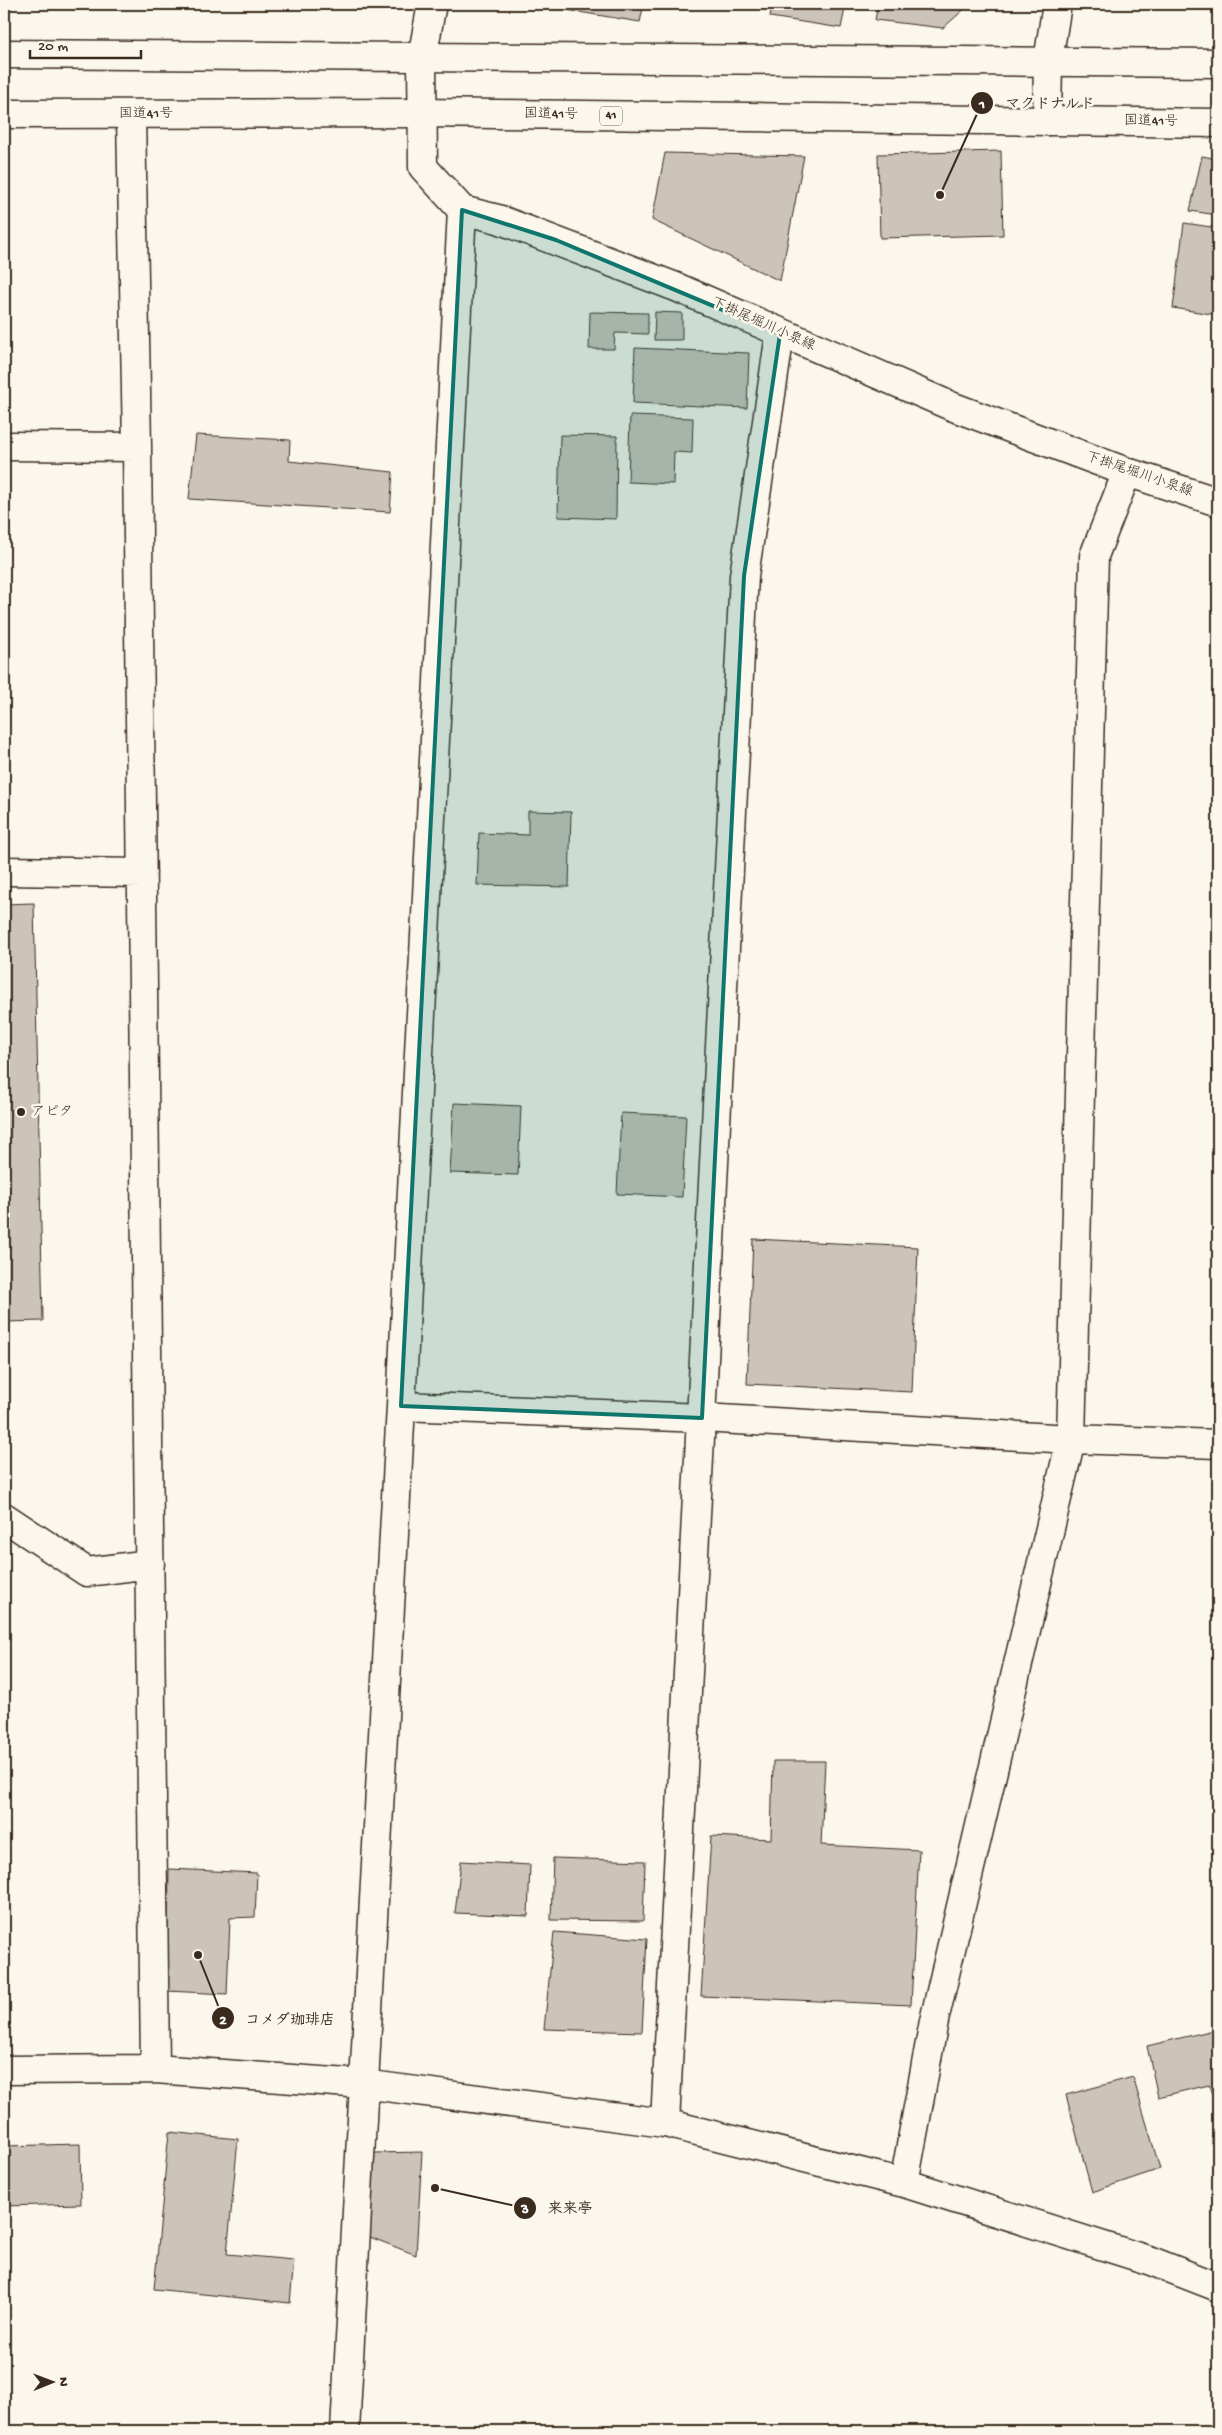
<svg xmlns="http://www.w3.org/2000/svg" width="1222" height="2435" font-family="'Gochi Hand','Klee One',sans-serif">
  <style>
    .building { fill: #ccc4b9; stroke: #3b2a1e }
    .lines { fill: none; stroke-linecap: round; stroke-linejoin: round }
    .minor-casing { stroke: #3b2a1e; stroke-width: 31 }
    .major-casing { stroke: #3b2a1e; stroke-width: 31 }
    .highway-casing { stroke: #3b2a1e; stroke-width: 31 }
    .path { stroke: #3b2a1e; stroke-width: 3; stroke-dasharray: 4 4; stroke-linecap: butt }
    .minor { stroke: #fbf7ec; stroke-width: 28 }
    .major { stroke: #fbf7ec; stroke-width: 28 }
    .highway { stroke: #fbf7ec; stroke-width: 28 }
    .marked { fill: #0f766e; fill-opacity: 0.2; stroke: #0f766e; stroke-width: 4; stroke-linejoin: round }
    .poi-dot { fill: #3b2a1e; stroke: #fbf7ec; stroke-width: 2 }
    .labels { text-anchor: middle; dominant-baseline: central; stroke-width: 5; stroke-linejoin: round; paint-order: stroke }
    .shield { fill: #fbf7ec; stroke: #75685c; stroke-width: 1 }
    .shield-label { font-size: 12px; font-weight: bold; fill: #3b2a1e }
    .street-label { font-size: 14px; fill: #3b2a1e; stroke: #fbf7ec }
    .poi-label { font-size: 14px; fill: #3b2a1e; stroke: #fbf7ec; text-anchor: start }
    .leader { fill: none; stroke: #3b2a1e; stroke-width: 2 }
    .callout-dot { fill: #3b2a1e; stroke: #fbf7ec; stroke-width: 2 }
    .mark-label { font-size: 15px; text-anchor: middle; font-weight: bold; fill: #fff }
    .callout-label { font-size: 15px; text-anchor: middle; font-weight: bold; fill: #3b2a1e; stroke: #fbf7ec; stroke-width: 5; stroke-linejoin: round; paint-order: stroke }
  </style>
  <rect width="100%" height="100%" fill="#fbf7ec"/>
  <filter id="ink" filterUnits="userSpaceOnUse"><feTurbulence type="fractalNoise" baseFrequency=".02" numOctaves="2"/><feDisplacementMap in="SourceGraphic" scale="10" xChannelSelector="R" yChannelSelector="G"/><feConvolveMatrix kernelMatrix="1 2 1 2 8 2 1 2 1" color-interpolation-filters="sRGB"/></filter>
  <g filter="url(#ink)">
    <path class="building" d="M549,4h95l-4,18 -92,-15z
      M772,4h74l-5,24 -71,-11z
      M878,4h92l-27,24 -68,-8z
      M1001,151l2,84 -123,3 -2,-84z
      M665,153l139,3 -24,125 -128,-61z
      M1202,156l16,3v56l-28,-4z
      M1184,223l34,5v87l-45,-7z
      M590,312l58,1v21l-33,-1 -1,16h-25z
      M655,312l27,1v27h-28z
      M635,348l114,5 -2,55 -114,-5z
      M630,416l63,2 -1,35 -18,-1 -1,32 -45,-2z
      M196,435l94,5 -1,21 104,11 -3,40 -201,-13z
      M560,435l57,1 -1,83 -58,-2z
      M528,811l43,1 -2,75 -92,-2 2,-52 49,2z
      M34,903l9,418 -39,1v-418z
      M454,1103l67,3 -3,69 -68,-2z
      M621,1113l65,3 -4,81 -65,-3z
      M753,1239l165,8 -6,145 -165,-8z
      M773,1761h52l-4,84 98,5 -8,155 -210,-9 10,-160 60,3z
      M553,1858l92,3 -2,60 -92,-1z
      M461,1861l69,4 -2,51 -73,-3z
      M169,1869l88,4 -2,44 -25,1 -3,76 -60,-3z
      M554,1932l93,7 -5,93 -98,-3z
      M1218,2029v85l-9,-29 -51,12 -11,-51z
      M1133,2077l27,92 -68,23 -26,-97z
      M169,2132l69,7 -11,115 67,6 -4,43 -136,-14z
      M80,2144l1,60 -77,2v-60z
      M422,2152l-6,103 -46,-18 4,-84z"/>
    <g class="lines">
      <defs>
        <path id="minor" d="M422,58l10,-54
          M131,115l6,332 18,1622
          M1047,121l1,-60 9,-57
          M4,446l133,1
          M4,871l138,2
          M401,1406l301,12 369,21 147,5
          M4,1517l83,55 63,-8
          M4,2070l151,-1 208,15 302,39 239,60 247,78 67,26
          M665,2123l79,-1547 36,-242
          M904,2183l30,-162 137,-582 23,-883 33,-84
          M345,2431l56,-1025 61,-1196"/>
        <path id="major" d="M422,58l1,109 39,43 36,9 178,68 275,119 176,66 91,30"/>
        <path id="highway" d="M4,54l1214,9
          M4,114l418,-1 796,10"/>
      </defs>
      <use href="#minor" class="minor-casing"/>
      <use href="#major" class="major-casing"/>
      <use href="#highway" class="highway-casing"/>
      <path class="path" d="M4,2428l13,3"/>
      <use href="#minor" class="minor"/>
      <use href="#major" class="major"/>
      <use href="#highway" class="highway"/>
    </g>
  </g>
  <path class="marked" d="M462,210l94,30 224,94 -36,242 -42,842 -301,-12z"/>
  <circle class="poi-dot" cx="21" cy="1112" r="5"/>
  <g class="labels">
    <rect class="shield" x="600" y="106.5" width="22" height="19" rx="4"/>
    <g class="shield-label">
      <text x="611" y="116">41</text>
    </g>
    <g class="street-label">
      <text x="146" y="114">国道41号</text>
      <text transform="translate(551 115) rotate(1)">国道41号</text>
      <text transform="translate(1151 122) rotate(1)">国道41号</text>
      <text transform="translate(763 325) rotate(24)">下掛尾堀川小泉線</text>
      <text transform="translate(1139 475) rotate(19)">下掛尾堀川小泉線</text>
    </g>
    <g class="poi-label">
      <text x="31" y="1112">アピタ</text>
    </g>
  </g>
  <path class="leader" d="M940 195L982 103M198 1955L223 2018M435 2188L525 2208"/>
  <g class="callout-dot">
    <circle cx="940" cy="195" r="5"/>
    <circle cx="198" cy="1955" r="5"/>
    <circle cx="435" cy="2188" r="5"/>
    <circle cx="982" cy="103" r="12"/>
    <circle cx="223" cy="2018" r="12"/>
    <circle cx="525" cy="2208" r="12"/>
  </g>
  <g class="mark-label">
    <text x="982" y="108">1</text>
    <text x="223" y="2024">2</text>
    <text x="525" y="2213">3</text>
  </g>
  <g class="callout-label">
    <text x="1050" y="108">マクドナルド</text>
    <text x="290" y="2024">コメダ珈琲店</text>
    <text x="570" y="2213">来来亭</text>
  </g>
  <rect width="1222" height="2435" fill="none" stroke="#fbf7ec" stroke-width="20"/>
  <rect x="10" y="10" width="1202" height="2415" fill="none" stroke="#3b2a1e" stroke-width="2" filter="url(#ink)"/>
  <g transform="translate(52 2382) rotate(89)" stroke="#fbf7ec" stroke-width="4" paint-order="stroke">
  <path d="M0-4L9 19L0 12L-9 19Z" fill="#3b2a1e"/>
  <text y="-8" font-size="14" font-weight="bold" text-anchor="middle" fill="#3b2a1e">N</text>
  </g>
  <path d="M30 50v8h111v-8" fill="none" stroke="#3b2a1e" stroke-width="2.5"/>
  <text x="38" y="50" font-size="15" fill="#3b2a1e" stroke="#fbf7ec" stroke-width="4" paint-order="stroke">20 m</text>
</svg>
